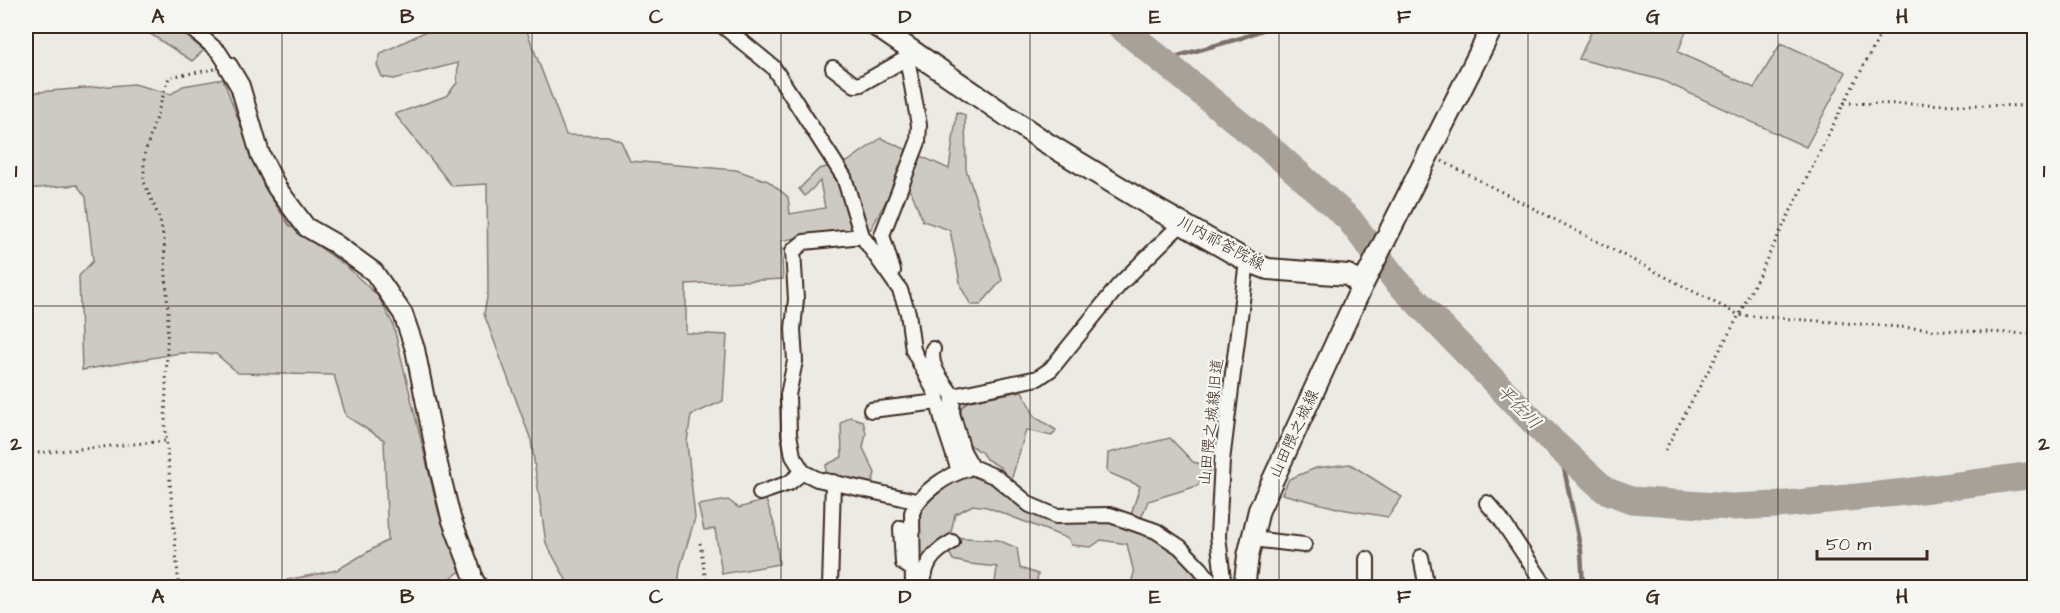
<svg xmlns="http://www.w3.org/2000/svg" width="2060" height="613" font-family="'Architects Daughter','Klee One',sans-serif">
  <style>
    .green { fill: #cdcac4; stroke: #847a71; stroke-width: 1.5 }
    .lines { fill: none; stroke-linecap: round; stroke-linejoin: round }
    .stream { stroke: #7c7167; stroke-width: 4.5 }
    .river { stroke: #a8a198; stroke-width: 27 }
    .minor-casing { stroke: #3b2a1e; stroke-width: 18 }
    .tertiary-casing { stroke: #3b2a1e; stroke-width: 22 }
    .secondary-casing { stroke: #3b2a1e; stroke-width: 24 }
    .path { stroke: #3b2a1e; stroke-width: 3; stroke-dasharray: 1.5 4.5; stroke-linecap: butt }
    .minor { stroke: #f6f6f2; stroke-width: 14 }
    .tertiary { stroke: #f6f6f2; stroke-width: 18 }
    .secondary { stroke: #f6f6f2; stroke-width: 20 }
    .grid { fill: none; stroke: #3b2a1e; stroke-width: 1.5; stroke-opacity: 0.55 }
    .labels { text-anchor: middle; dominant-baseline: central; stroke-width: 4.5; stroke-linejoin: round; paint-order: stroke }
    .street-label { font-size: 16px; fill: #3b2a1e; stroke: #f6f6f2 }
    .water-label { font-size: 18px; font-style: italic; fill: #615449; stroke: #f6f6f2 }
    .neatline { fill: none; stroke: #3b2a1e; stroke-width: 2 }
    .grid-label { font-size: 20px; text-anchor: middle; font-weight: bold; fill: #3b2a1e }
  </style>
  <rect width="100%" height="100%" fill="#ebeae5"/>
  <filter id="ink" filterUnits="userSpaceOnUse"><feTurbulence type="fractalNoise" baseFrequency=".0167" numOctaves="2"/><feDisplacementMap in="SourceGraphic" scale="12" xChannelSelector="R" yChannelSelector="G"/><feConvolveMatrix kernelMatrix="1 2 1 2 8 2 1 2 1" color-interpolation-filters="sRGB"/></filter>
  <g filter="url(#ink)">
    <path class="green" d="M138,26h35l31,24 -12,11z
      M437,26h88l41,109 42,1 13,5 9,20 106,9 32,11 20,16 2,17 35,-6 -5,-27 -15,15 -6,-7 20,-20 28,-7 34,-24 68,31 8,-57 8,3 1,54 36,111 -22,25h-9l-10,-18 -11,-57 -27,-9 -12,-30 -17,-5 -23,43 -42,2 -48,10 2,38 -97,5v49l41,2 -4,66 -32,14 -4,27 8,76 -15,50 -2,19h-108l-24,-44 -15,-103 -47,-126 4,-22 -1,-108 -35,2 -57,-72 51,-18 11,-13 1,-20 -64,16 -12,-2 -5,-12 4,-12z
      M1594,26h94l-10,26 76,36 27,-45 65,29 -40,75 -145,-67 -82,-21z
      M223,79l41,108 25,38 57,41 32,30 15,28 46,190 23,56 -24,17h-157l6,-7 50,-10 51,-30 -4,-100 -38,-24 -12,-41 -96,-2 -22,-19 -36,-1 -98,17 -3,-94 14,-15 -7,-64 -9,-12 -51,4v-96l108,-9 37,10 12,-8z
      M1022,391l13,26 21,13 -4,6 -26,-6 -15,51 -11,-14 -14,-8 -4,-6 -13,-9 -8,-21v-15l7,-7z
      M850,417l13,4 3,12 -3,15 12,25 -3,10 -46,-10v-8l16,-8 -1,-34z
      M1170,438l23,24 20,5 -16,19 -49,15 -8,20 -10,-3 10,-32 -33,-14 1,-19z
      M1350,464l52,33 -14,20 -47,-8 -59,-15 7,-15 27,-11z
      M972,471l25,9 32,28 73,12 47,11 34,25 14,20 -12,11h-55l4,-14 -7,-29 -26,-4 -10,7 -20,-2 -2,-6 -82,-32 -14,-2 -18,9 -5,23 48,3 19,8 3,20 18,6 -2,13h-57l16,-4 2,-16 -27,-3 -17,-4 -6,-12 -31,24 3,-68 35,-27z
      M728,500l11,8 27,-8 9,27 4,37 -57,10 -7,-45 -11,1 -6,-25z"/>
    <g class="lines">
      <path class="stream" d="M1164,60l77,-22 32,-12
        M1560,449l21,102 2,37"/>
      <path class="river" d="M1120,26l153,125 76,68 46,60 158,163 52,48 26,10 100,7 47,-2 128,-13 128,-17"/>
      <defs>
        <path id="minor" d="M189,26l30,26 9,14
          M723,26l50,41 71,110 18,59
          M833,68l22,17 6,-1 46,-26
          M1182,223l-63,62 -68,84 -13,9 -85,18 -1,17 11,38 9,16 24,10 34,28 26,11 54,-1 46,16 24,16 21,22 14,19
          M893,271l-11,-36 36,-93 1,-17 -12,-67 4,-9
          M933,349c-5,17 11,34 20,47
          M871,410l67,-8
          M760,493l29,-10 14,-11
          M916,501l-99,-22 -14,-7 -10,-16 -4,-22 -1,-39 7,-34 -2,-32 3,-30 -3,-48 11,-9 58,-6 38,54 8,23 5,37 23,44 7,28 16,49
          M1487,503l13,15 42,63 -1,7
          M901,528l2,35 9,6
          M1252,539l52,6
          M1421,557l6,31
          M472,573l9,15
          M830,588l3,-106
          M913,588l-1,-75c7,-20 35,-38 55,-44
          M923,588c1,-24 8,-34 29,-46
          M1224,588l-6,-52 4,-75 25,-200
          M1367,588v-29"/>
        <path id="tertiary" d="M228,66l12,20 20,68 17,34 29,39 28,16 40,29 29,42 12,35 23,115 13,54 21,55"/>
        <path id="secondary" d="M876,26l169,116 106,64 96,55 21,8 80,6 14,11
          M1244,588l4,-32 11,-46 103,-224 131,-260"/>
      </defs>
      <use href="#minor" class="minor-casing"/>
      <use href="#tertiary" class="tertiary-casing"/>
      <use href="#secondary" class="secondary-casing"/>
      <path class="path" d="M1844,103l190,3
        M1442,161l297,154 200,15 95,4
        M1665,450l74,-135 105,-212 41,-77
        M26,454l140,-13
        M700,543l7,45
        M179,588l-14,-164 3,-112 -4,-72 -4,-20 -16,-38v-26l25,-79 46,-8"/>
      <use href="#minor" class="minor"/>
      <use href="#tertiary" class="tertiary"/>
      <use href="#secondary" class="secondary"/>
    </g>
  </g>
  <path class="grid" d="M282,26v562M532,26v562M781,26v562M1030,26v562M1279,26v562M1528,26v562M1778,26v562M26,306h2008"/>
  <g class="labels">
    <g class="street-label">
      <text transform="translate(1221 243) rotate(28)">川内祁答院線</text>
      <text transform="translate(1211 422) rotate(-84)">山田隈之城線旧道</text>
      <text transform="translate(1294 434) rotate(-65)">山田隈之城線</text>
    </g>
    <g class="water-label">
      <text transform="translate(1519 407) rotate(46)">平佐川</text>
    </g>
  </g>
  <rect width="2060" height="613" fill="none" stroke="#f6f6f2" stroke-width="66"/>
  <path d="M1817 550v9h110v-9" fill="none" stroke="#3b2a1e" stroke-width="3"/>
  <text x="1826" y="550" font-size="18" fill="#3b2a1e" stroke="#f6f6f2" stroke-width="4.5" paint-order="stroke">50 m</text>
  <rect x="33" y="33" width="1994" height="547" class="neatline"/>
  <g class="grid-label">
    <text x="158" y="23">A</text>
    <text x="407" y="23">B</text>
    <text x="656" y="23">C</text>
    <text x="905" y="23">D</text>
    <text x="1155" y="23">E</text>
    <text x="1404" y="23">F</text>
    <text x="1653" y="23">G</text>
    <text x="1902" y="23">H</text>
    <text x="16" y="177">1</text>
    <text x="2044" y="177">1</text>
    <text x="16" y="450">2</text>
    <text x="2044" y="450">2</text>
    <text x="158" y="603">A</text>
    <text x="407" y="603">B</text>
    <text x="656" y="603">C</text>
    <text x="905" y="603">D</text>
    <text x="1155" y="603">E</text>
    <text x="1404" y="603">F</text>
    <text x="1653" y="603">G</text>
    <text x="1902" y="603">H</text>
  </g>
</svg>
